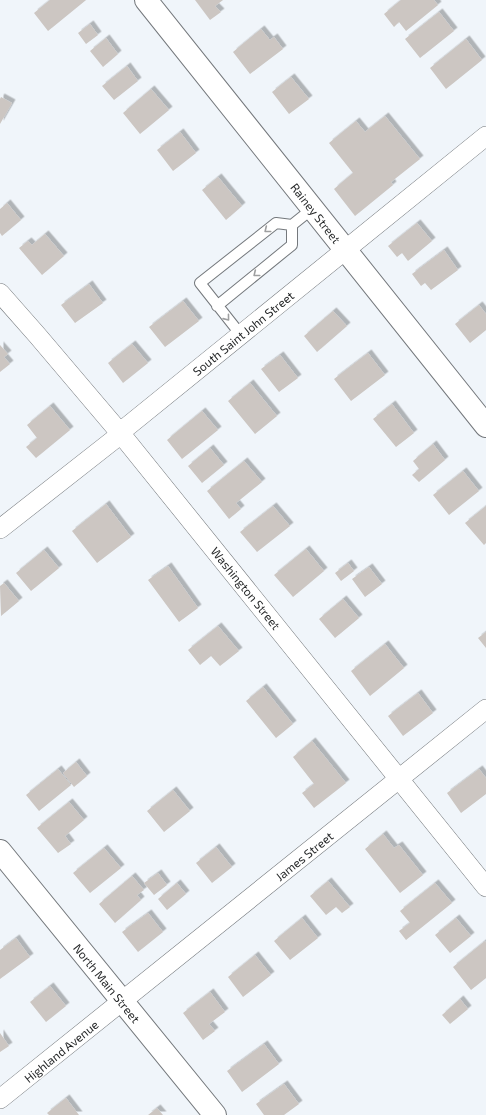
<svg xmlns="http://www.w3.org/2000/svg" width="486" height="1115" font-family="'Exo 2',sans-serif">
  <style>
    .building { fill: #ccc6c2; filter: url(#shadow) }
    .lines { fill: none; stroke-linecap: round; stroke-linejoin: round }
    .lane-casing { stroke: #74787c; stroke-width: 12 }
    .street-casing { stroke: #74787c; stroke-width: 20 }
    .secondary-casing { stroke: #74787c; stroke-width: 24 }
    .lane { stroke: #fff; stroke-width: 10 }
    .street { stroke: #fff; stroke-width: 19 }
    .secondary { stroke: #fff; stroke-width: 22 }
    .oneway { stroke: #9e9fa0 }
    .labels { text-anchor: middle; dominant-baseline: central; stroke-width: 3; stroke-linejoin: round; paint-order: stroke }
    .street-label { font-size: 12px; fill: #282a2b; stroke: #fff }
  </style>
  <defs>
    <filter id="shadow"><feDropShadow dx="3.5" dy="-3.5" stdDeviation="0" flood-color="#0004"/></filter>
  </defs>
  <rect width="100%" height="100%" fill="#f0f5fa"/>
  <path class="building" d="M50,0h36l-38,31 -14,-18z
    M195,0h28l-8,6 6,6 -11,8z
    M401,0h33l4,5 -32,26 -7,-9 -5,5 -10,-13z
    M439,12l15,19 -34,27 -15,-19z
    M90,24l8,11 -12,9 -8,-11z
    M261,29l9,11 4,-3 9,12 -33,25 -17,-22z
    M106,38l12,16 -15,13 -13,-16z
    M466,39l16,21 -36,29 -16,-21z
    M127,66l11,15 -24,19 -12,-14z
    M291,77l18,22 -20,15 -17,-22z
    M151,89l18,21 -29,24 -17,-21z
    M1,97l11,6 -12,21v-25z
    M385,116l35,43 -29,23 2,3 -38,31 -21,-27 19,-16 -24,-30 27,-22 9,11z
    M180,132l16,21 -23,18 -16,-21z
    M218,177l24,29 -16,14 -24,-30z
    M7,203l14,17 -19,16 -2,-3v-24z
    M417,223l15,18 -24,20 -6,-8 -5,4 -9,-11z
    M45,234l19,22 -22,19 -23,-27 9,-7 4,4z
    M444,250l14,20 -27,20 -6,-7 -4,3 -9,-12z
    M89,284l14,19 -28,20 -14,-18z
    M183,301l16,20 -34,26 -16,-20z
    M479,305l7,9v16l-16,13 -15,-19z
    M333,311l14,15 -30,26 -13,-16z
    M132,344l16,19 -25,20 -15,-20z
    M0,345l8,9 -4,3 6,7 -10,8z
    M368,353l17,22 -34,26 -17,-22z
    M280,355l18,23 -19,14 -18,-23z
    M250,383l27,33 -22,18 -27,-33z
    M392,404l22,29 -18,14 -23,-28z
    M50,406l20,24 -34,28 -10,-11 11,-9 -10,-13z
    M202,411l16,19 -36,29 -15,-19z
    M433,444l12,16 -26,22 -7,-7 7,-6 -6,-8z
    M210,448l14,17 -22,18 -14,-17z
    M244,461l18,21 -26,21 5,6 -12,10 -22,-28z
    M463,471l16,20 -30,24 -16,-20z
    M106,504l25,33 -34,26 -25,-32z
    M273,506l17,20 -33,26 -17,-20z
    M486,506v37l-2,2 -19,-22z
    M306,549l18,22 -31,26 -19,-22z
    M44,550l15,18 -28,23 -15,-18z
    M348,563l6,8 -13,10 -6,-8z
    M168,566l30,42 -19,14 -31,-42z
    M369,567l13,17 -17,13 -13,-18z
    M4,583l15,18 -18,15 -1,-30z
    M343,599l16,19 -24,20 -16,-19z
    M218,626l21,25 -19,15 -9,-10 -11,9 -12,-15z
    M486,632v16l-8,-10z
    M385,644l19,24 -34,28 -19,-25z
    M263,687l30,37 -17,14 -30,-37z
    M418,693l15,20 -30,23 -15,-20z
    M312,741l34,42 -32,25 -12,-15 12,-9 -21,-27z
    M76,762l11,14 -13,11 -11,-14z
    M58,769l13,16 -32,26 -13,-16z
    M479,769l7,9v16l-25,19 -14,-20z
    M173,790l17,21 -26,21 -17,-21z
    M69,802l15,18 -19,16 6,8 -13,9 -21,-25z
    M383,834l11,14 5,-3 24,30 -23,18 -35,-44z
    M216,847l16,20 -20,16 -16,-20z
    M104,848l17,20 -31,25 -17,-20z
    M158,873l9,12 -13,10 -10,-12z
    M132,876l12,14 -7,5 4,5 -26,23 -16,-19z
    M328,881l22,26 -8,6 -6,-6 -10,8 -16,-19z
    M177,883l9,11 -19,16 -9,-11z
    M435,883l17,20 -46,37 -7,-9 11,-8 -10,-12z
    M148,913l15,19 -25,20 -16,-20z
    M302,918l16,20 -28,22 -16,-19z
    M456,918l15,18 -21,17 -15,-18z
    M16,938l14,19 -30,22v-29z
    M485,941l1,2v35l-15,12 -18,-23z
    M255,955l16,20 -28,22 -15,-20z
    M50,986l16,20 -20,16 -16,-20z
    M210,992l15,20 -16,12 6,7 -12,9 -20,-27z
    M460,999l8,10 -18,15 -8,-9z
    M0,1033l9,13 -9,6z
    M264,1044l15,20 -37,28 -15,-21z
    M284,1084l15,20 -15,11h-20l-8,-11z
    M66,1098l13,17h-30l-2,-2z
    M157,1108l6,7h-15z"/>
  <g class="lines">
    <defs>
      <path id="lane" d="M217,306l75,-61v-20
        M241,335l-41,-52 76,-60 16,2 20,-16"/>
      <path id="street" d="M0,293l37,42 84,99 365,453
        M0,529l121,-95 2,-4 363,-294
        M0,1099l486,-390"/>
      <path id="secondary" d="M146,0l340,426
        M0,851l215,264"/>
    </defs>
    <use href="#lane" class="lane-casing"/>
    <use href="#street" class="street-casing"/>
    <use href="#secondary" class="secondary-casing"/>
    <use href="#lane" class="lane"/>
    <use href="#street" class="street"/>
    <use href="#secondary" class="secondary"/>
  </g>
  <defs><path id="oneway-chevron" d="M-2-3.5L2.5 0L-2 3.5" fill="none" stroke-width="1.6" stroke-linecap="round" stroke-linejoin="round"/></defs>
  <g class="oneway">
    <use href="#oneway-chevron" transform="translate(267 230) rotate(141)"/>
    <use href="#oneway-chevron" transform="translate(256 274) rotate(141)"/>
    <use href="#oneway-chevron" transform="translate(227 318) rotate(51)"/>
  </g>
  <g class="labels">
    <g class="street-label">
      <text transform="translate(316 213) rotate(52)">Rainey Street</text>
      <text transform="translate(243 333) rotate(-39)">South Saint John Street</text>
      <text transform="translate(246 588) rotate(51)">Washington Street</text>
      <text transform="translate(304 856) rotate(-39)">James Street</text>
      <text transform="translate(107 983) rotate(51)">North Main Street</text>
      <text transform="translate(61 1051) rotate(-39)">Highland Avenue</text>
    </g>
  </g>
</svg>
